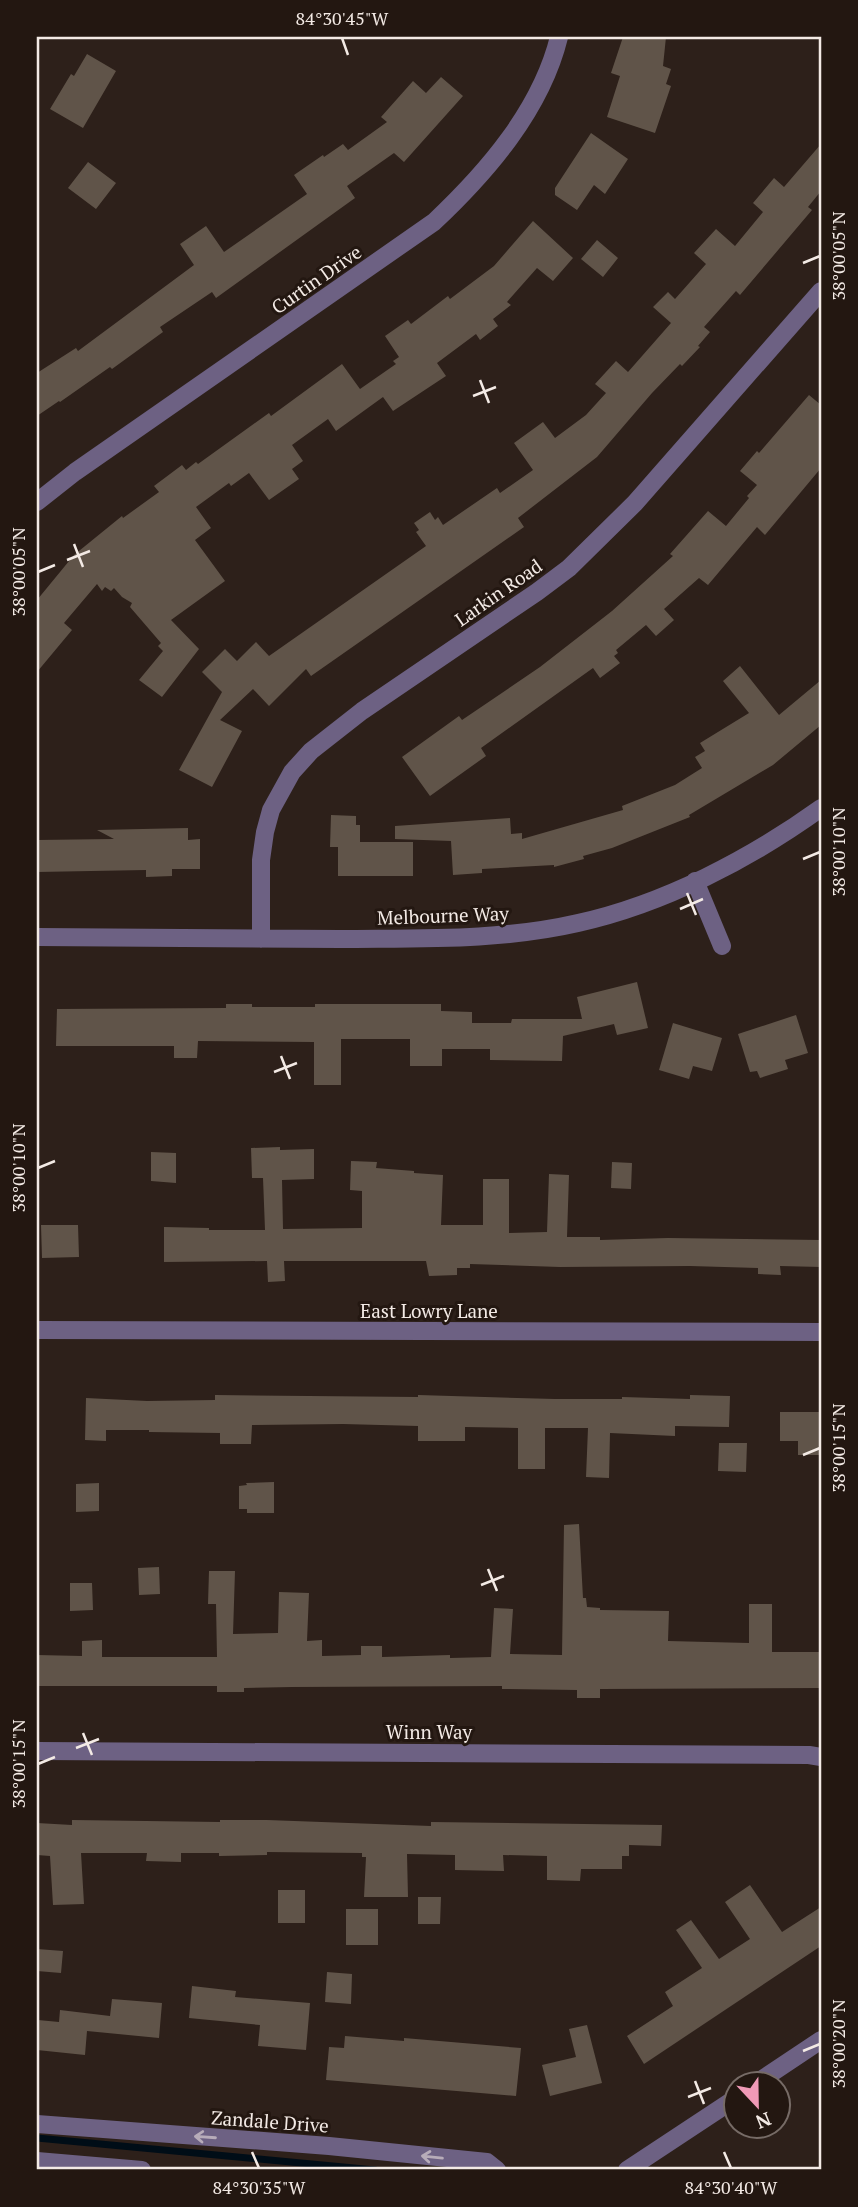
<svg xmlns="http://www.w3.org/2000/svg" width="858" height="2207" font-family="'PT Serif',serif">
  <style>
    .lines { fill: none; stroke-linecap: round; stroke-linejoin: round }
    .stream { stroke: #000d17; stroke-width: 7 }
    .building { fill: #605449 }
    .minor { stroke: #6d6183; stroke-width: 18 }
    .tertiary { stroke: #6d6183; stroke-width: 18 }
    .oneway { stroke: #b7acb9 }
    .ticks { fill: none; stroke: #f3eae5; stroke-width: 2.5 }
    .labels { text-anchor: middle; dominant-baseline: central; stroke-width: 6; stroke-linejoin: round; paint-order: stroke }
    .street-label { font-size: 19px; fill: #f3eae5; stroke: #231711 }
    .neatline { fill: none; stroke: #f3eae5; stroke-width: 2.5 }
    .ticks-label { font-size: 18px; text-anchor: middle; fill: #f3eae5 }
  </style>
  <rect width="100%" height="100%" fill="#2d201a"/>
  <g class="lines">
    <path class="stream" d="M37,2138l338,32"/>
  </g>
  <path class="building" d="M623,37h43l-3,29 8,3 -5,15 5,2 -16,47 -48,-16 13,-41 -9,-3z
    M87,54l29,17 -33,57 -33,-19 21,-35 3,2z
    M441,77l22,19 -59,66 -10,-9 -47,33 8,12 -139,100 -4,-6 -52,35 3,5 -51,37 -2,-2 -50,35 -1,-1 -22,15v-43l39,-25 2,3 116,-86 -14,-21 26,-18 18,26 83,-58 -13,-19 29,-20 1,2 19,-13 5,6 39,-28 -6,-5 32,-36 13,12z
    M591,133l37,26 -23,35 -11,-9 -17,25 -22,-15v-7z
    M821,144v47l-13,16 4,3 -72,85 -4,-4 -32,36 6,5 -12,14 2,1 -18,19 -2,-2 -28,29 -55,64 -79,61 6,9 -213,149 -5,-7 -37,37 -16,-17 -33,31 22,11 -30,56 -33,-17 43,-78 -20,-20 23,-23 12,12 19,-19 13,14 157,-110 -10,-14 3,-2 -5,-7 16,-11 5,8 3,-3 5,8 54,-37 3,5 33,-23 -19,-27 29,-21 12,16 31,-23 20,-22 -11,-9 21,-23 12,11 43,-49 -18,-16 15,-15 7,7 31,-35 -12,-11 22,-24 19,17 28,-34 -10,-9 21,-25 10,9z
    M88,162l28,21 -20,26 -28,-21z
    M533,221l40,37 -20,23 -16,-13 -30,34 4,3 -18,14 5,7 -18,14 -4,-6 -39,29 9,13 -53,35 -10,-14 -47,34 -8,-12 -36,26 11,16 -11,8 7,10 -30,21 -20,-27 -18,13 -2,-3 -33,24 15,21 -16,12 30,41 -54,39 28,29 -37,48 -23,-17 24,-29 -5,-5 3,-3 -31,-36 2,-4 -10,-6 -8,-9 -3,3 -6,-4 -3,4 -5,-7 -33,39 8,7 -35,42v-72l37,-45 48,-39 1,2 36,-26 -5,-6 28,-21 4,5 10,-8 2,2 71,-51 2,3 71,-52 18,25 36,-25 -3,-3 6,-4 -14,-21 23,-16 3,4 37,-28 2,3 44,-33z
    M597,240l21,18 -15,19 -22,-18z
    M809,395l12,10v63l-56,67 -8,-8 -49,58 -9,-7 -35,31 10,11 -18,16 -10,-11 -30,25 2,3 -4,3 6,7 -20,15 -7,-10 -112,80 5,8 -56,40 -28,-39 57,-41 3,4 78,-53 72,-56 61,-55 -3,-2 38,-43 18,15 23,-28 -2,-2 10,-11 -17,-14 17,-20 2,2z
    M740,666l39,49 42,-35v45l-48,40 -84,50 1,2 -78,31 -29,8 1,3 -30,8v-2l-72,4v4l-29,2 -2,-34 -56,-2v-13l115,-8 1,16 11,-1v6l101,-29 -1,-4 53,-21 27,-17 -7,-11 10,-6 -5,-8 49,-30 -26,-32z
    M331,815l25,1v9h4v17h53v34h-75v-29h-8z
    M188,828v12l12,-1v30h-28v7l-26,1v-7l-109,2v-32l77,-1 -17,-9z
    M637,982l11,46 -31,7 -3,-11 -51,12 -1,25 -72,-1v-11h-48v17h-32v-27h-69v46h-27v-43l-116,-1 -1,17h-23v-12h-118l1,-37 169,-1v-4h26v3h63v-3h126v7l31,1v11h39l1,-4h70l-5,-22z
    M796,1015l12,38 -23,7 3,9 -28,9 -3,-7 -7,1 -12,-38z
    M673,1023l49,15 -10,33 -19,-5 -4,13 -30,-9z
    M280,1147v3l34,-1v30l-32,1 1,49 79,-1v-37l-12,-1 1,-29 26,1 -1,6 38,3v2l29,2 -2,50h42v-46h26v54l38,-1 2,-58 20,1 -2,62h33v3l68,-2 153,2v27l-41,-1 1,9 -23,-1v-6l-68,-2 -130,1 -90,-3v4h-13v7l-28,1 -3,-15h-142l1,20 -17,1 -1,-21 -103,1v-35l45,1v2h56l-2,-52h-11l-1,-30z
    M151,1152l25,1v30l-25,-2z
    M612,1162l20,1 -1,26 -20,-1z
    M41,1225h37l1,32 -37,1z
    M215,1395l203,2v-2l137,4h67v-2l68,2v-4l40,1 -1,31 -54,-1v10l-65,-3 -1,45 -23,-1 2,-49h-43v41h-27v-41l-53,-1v14h-47v-15l-75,-2 -91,1 -1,19h-31v-11l-71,-1v-2h-43v11l-21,-1 1,-42 61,3 68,-1z
    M780,1412h41v43h-23v-14h-18z
    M719,1443h28l-1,29 -28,-1z
    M274,1482v31h-27v-4h-8v-23l8,-1 -1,-2z
    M99,1483v28l-23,1v-28z
    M579,1524l4,74h3l1,9 13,1v2l69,1 -1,30 81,2v-39h23v48h49v36l-221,1v9h-23v-8l-75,-1v-3l-210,1 -48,1v4h-27v-6h-180v-31l45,1v-15l20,-1v17h115l-1,-53h-8l1,-33h26l-2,63 45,-1 1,-41 30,1 -2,48 15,-1v16l39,-1v-9h21v11l68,-2v3l41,-1 3,-49 19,1 -3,45 52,1 2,-130z
    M159,1567l1,27 -21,1 -1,-27z
    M70,1583h22l1,27 -23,1z
    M72,1820l148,2v-2h47l164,6v-4l231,3 -1,21 -32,-1v11h-7v13h-41l-1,12 -33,-1v-24l-44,-1 1,16 -49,-1v-15l-48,-1 1,43h-44l2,-40h-4v-4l-95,-1v3l-48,1v-3h-38v9l-35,-1 1,-8h-66l3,51 -31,1 -3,-49 -13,-1v-32l35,2z
    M750,1885l32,47 39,-25v39l-177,118 -17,-28 46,-30 -8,-14 37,-24 -26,-38 15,-10 28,39 31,-20 -25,-37z
    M278,1890h27v33h-27z
    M418,1897h23l-1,27h-22z
    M346,1909h32v36h-32z
    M37,1949l26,2 -2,22 -24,-2z
    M327,1972l25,2 -1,30 -26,-2z
    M192,1986l44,5 -1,6 75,6 -4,47 -48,-4 2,-21 -71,-7z
    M112,1999l50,4 -3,35 -72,-7 -2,24 -48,-5 1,-30 21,2 1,-12 50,6z
    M587,2025l15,58 -52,13 -8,-31 34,-8 -7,-28z
    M345,2036l59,5v-3l117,10 -5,48 -190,-16 3,-33 15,1z"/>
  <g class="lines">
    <path class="minor" d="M37,502l38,-30 359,-250c53,-50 107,-112 125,-185
      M695,881l27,65
      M37,937c101,1 202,2 303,2 80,-1 160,2 238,-16 86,-19 172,-64 243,-115
      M261,939v-79l4,-28 6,-22 21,-38 19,-21 51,-40 175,-119 32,-24 66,-65 186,-212
      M37,1330l784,2
      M37,1751l772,4 12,2
      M755,2084l66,-44
      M627,2170l109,-72"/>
    <path class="tertiary" d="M37,2124l292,22 158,16 10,8
      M37,2161l105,9"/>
  </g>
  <defs><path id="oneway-shaft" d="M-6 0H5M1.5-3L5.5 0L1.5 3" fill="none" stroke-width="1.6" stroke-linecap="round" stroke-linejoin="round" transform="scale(1.75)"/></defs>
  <g class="oneway">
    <use href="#oneway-shaft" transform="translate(205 2137) rotate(-176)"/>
    <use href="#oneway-shaft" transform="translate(432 2157) rotate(-174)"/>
  </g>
  <path class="ticks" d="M342,38l6,17M803,263l17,-7M480,380l9,23M473,396l23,-9M74,544l9,23M67,560l23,-9M38,572l17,-7M803,859l17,-7M687,893l9,22M680,909l23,-10M281,1056l9,23M274,1072l23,-9M38,1168l17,-7M803,1455l17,-7M488,1569l9,22M481,1585l23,-9M83,1733l9,22M76,1748l23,-9M38,1764l17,-7M803,2051l17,-7M695,2081l9,23M688,2097l23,-9M252,2152l7,16M724,2152l7,16"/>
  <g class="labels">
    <g class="street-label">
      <text transform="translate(316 279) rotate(-35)">Curtin Drive</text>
      <text transform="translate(498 592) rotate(-35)">Larkin Road</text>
      <text transform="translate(443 915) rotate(-2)">Melbourne Way</text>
      <text x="429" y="1310">East Lowry Lane</text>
      <text x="429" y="1731">Winn Way</text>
      <text transform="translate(270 2121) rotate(4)">Zandale Drive</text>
    </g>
  </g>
  <rect width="858" height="2207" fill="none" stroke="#231711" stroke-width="77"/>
  <g transform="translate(757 2105) rotate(158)"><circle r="33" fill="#231711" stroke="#766b66" stroke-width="2"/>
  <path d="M0-5L12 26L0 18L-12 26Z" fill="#f09ab7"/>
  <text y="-10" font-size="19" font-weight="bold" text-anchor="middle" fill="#f3eae5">N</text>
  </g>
  <rect x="38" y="38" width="782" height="2130" class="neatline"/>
  <g class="ticks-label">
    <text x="342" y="25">84°30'45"W</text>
    <text transform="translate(839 256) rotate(-90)" y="6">38°00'05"N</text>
    <text transform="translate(19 572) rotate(-90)" y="6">38°00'05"N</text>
    <text transform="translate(839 852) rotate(-90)" y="6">38°00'10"N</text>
    <text transform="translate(19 1168) rotate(-90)" y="6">38°00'10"N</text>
    <text transform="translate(839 1448) rotate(-90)" y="6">38°00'15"N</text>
    <text transform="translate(19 1764) rotate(-90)" y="6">38°00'15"N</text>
    <text transform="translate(839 2044) rotate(-90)" y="6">38°00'20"N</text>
    <text x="259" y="2194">84°30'35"W</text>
    <text x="731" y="2194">84°30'40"W</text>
  </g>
</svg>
